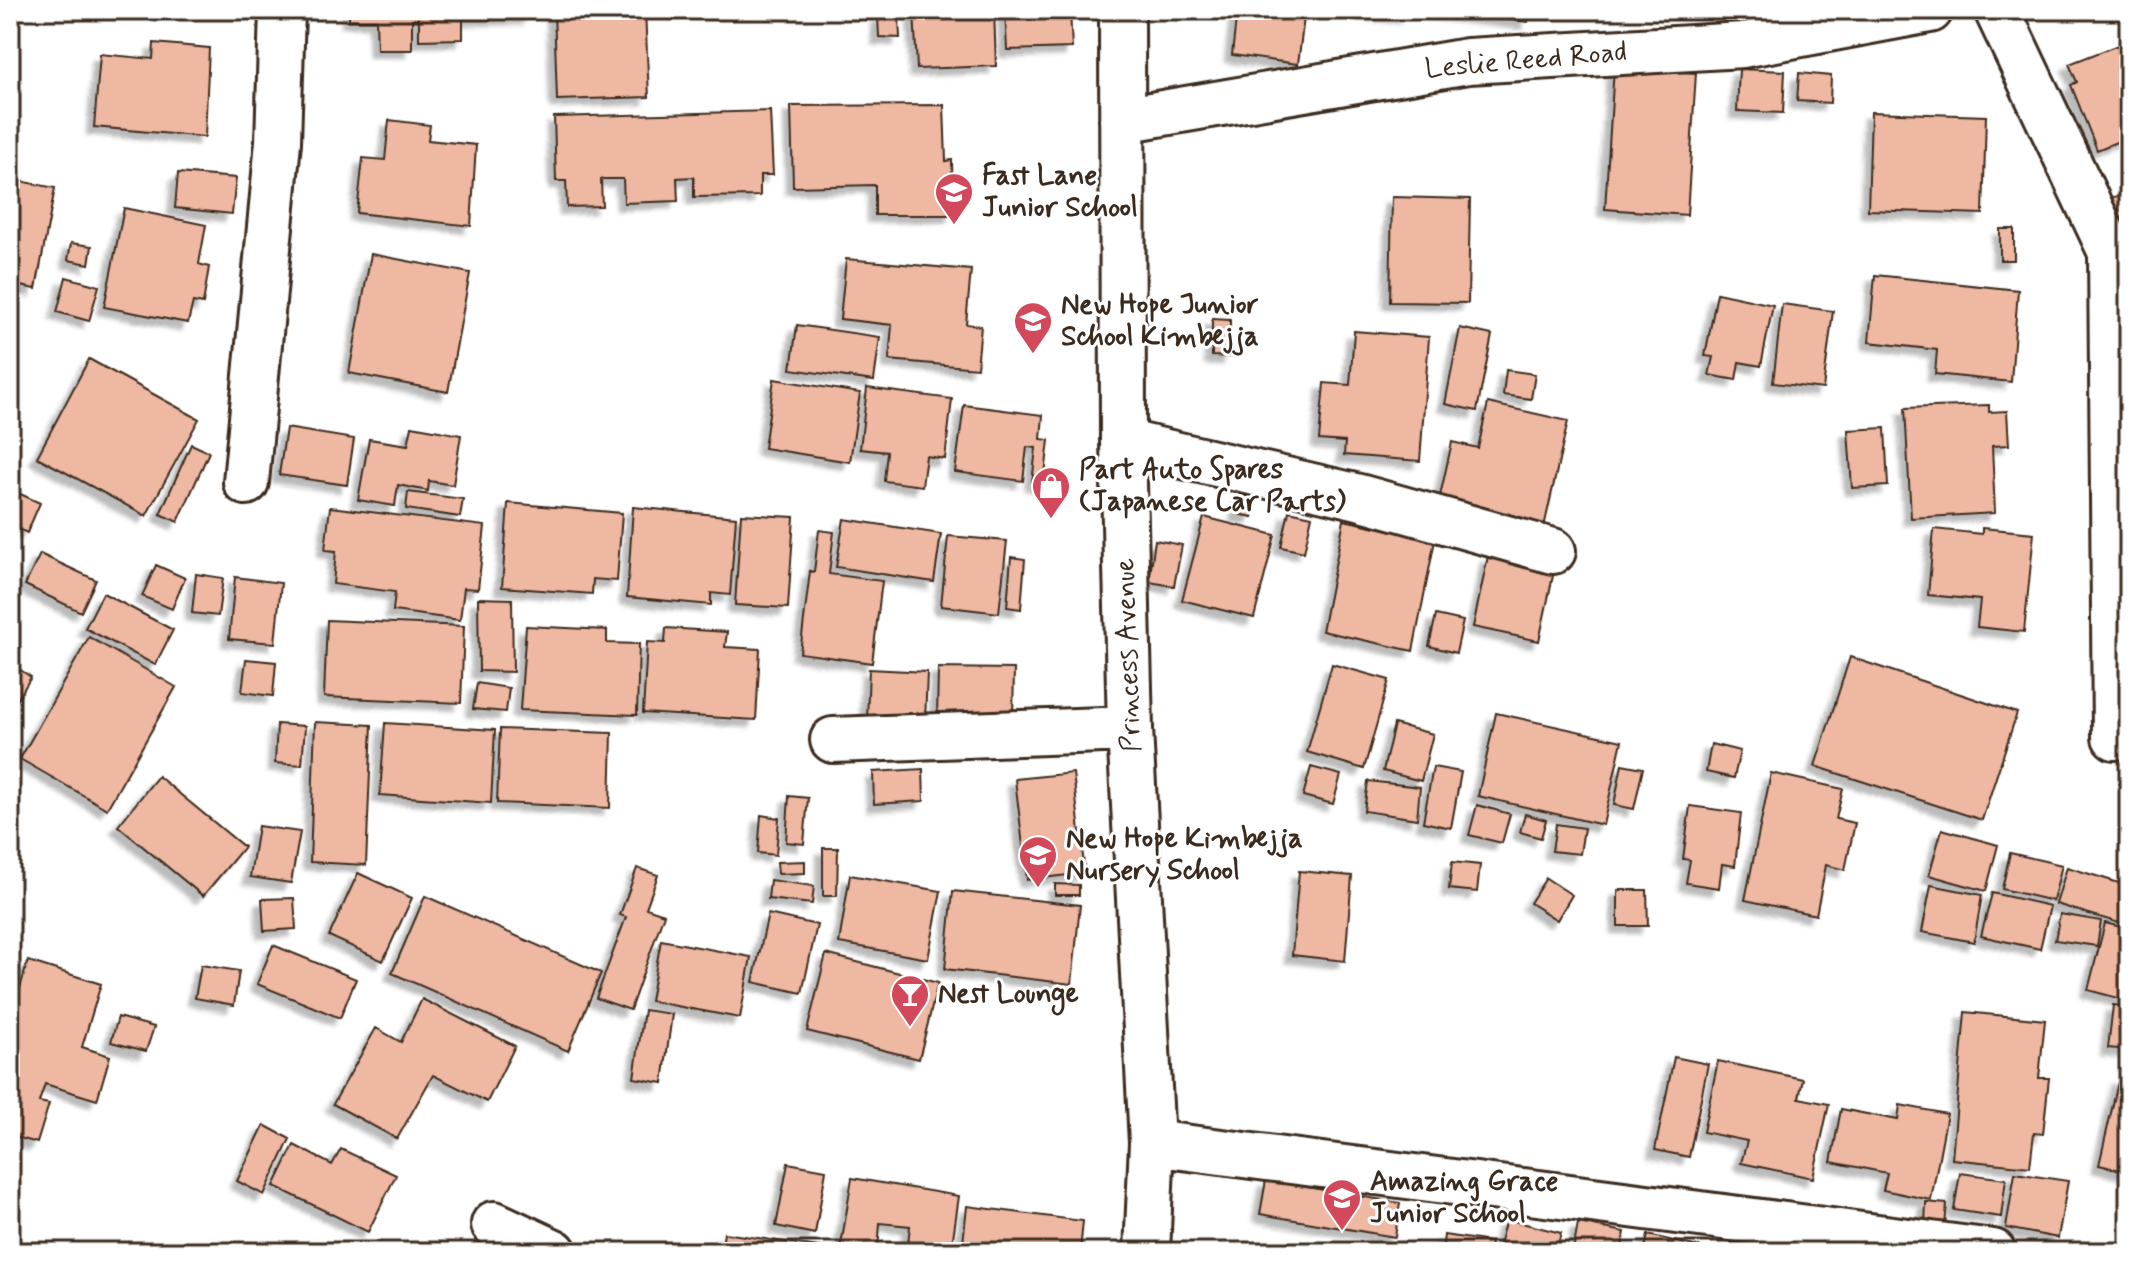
<svg xmlns="http://www.w3.org/2000/svg" width="2139" height="1262" font-family="Mynerve,sans-serif">
  <style>
    .building { fill: #eeb8a2; stroke: #3b2a1e; stroke-width: 2; filter: url(#shadow) }
    .lines { fill: none; stroke-linecap: round; stroke-linejoin: round }
    .street-casing { stroke: #3b2a1e; stroke-width: 50 }
    .street { stroke: #fff; stroke-width: 44 }
    .labels { text-anchor: middle; dominant-baseline: central; stroke-width: 6; stroke-linejoin: round; paint-order: stroke }
    .street-label { font-size: 28px; fill: #3b2a1e; stroke: #fff }
    .poi-label { font-size: 28px; font-weight: bold; fill: #3b2a1e; stroke: #fff; text-anchor: start }
  </style>
  <defs>
    <filter id="shadow"><feDropShadow dx="-7" dy="7" stdDeviation="2" flood-color="#0004"/></filter>
  </defs>
  <rect width="100%" height="100%" fill="#fff"/>
  <filter id="ink" filterUnits="userSpaceOnUse"><feTurbulence type="fractalNoise" baseFrequency=".0125" numOctaves="2"/><feDisplacementMap in="SourceGraphic" scale="16" xChannelSelector="R" yChannelSelector="G"/><feConvolveMatrix kernelMatrix="1 2 1 2 8 2 1 2 1" color-interpolation-filters="sRGB"/></filter>
  <g filter="url(#ink)">
    <path class="building" d="M349,10h181v7l-67,1v21l-44,1v-21h-7v31h-35l-1,-30h-27z
      M554,10h91l4,87 -92,3z
      M914,10h80l2,56 -79,3z
      M1005,10h65l2,38 -65,2z
      M1237,10h68l-7,54 -66,-9z
      M1345,10h63l-1,6z
      M1424,10h105l-1,12z
      M878,16h21l1,22 -21,-1z
      M154,43l55,5 -4,89 -111,-10 6,-73 53,5z
      M2118,45l7,18 4,-2v76l-32,13 -26,-65 6,-3 -8,-18z
      M1614,67l82,6 -9,142 -82,-6z
      M1739,69l46,2 -2,42 -46,-2z
      M1799,73l32,3 -1,27 -33,-2z
      M944,105l2,56 6,-1 1,55h-78v-30l-82,2 -2,-81z
      M770,111l3,64h-13v21l-66,1v-20l-17,1 1,23 -54,2 -1,-24h-22l1,27 -35,1 -1,-26h-10l-2,-64z
      M1871,112l115,4 -3,98 -115,-4z
      M389,120l41,5 -2,15 48,5 -5,81 -114,-13 6,-55 22,2z
      M178,173l58,5 -4,36 -57,-6z
      M10,179l45,9 -19,101 -26,-5z
      M2129,193v42l-13,3 -10,-39z
      M1392,197l78,2 -2,104 -78,-1z
      M124,208l82,17 -7,39 10,3 -6,37 -10,-2 -5,21 -84,-16z
      M2000,229h14v31h-14z
      M71,243l21,3 -3,18 -21,-4z
      M371,254l99,19 -22,119 -99,-19z
      M846,259l125,11 -5,54 15,2 -4,42 -88,-8 3,-35 -52,-6z
      M1875,275l143,15 -7,92 -76,-8 2,-24 -68,-8z
      M66,277l33,9 -10,35 -32,-9z
      M1717,293l56,12 -12,61 -22,-4 -3,18 -27,-5 4,-18 -8,-1z
      M1782,304l51,7 -10,78 -50,-6z
      M1212,319l18,1v37l-18,-1z
      M797,325l83,12 -6,44 -83,-12z
      M1460,328l32,7 -15,76 -32,-7z
      M1354,331l75,6 -9,124 -76,-6 1,-13 -26,-2 5,-57 26,2z
      M89,359l110,60 -53,97 -109,-59z
      M1506,370l29,4 -4,25 -28,-4z
      M774,379l86,14 -10,69 -86,-14z
      M867,388l85,11 -7,60 -19,-3 -4,30 -38,-5 3,-29 -27,-3z
      M1488,403l80,18 -26,115 -79,-19 3,-15 -26,-6 12,-54 26,6z
      M964,405l79,10 -2,24 8,1 -5,44 -12,-1 4,-35 -9,-1 -4,34 -68,-9z
      M1989,405v7l18,-1 2,34 -17,1 3,67 -84,5 -6,-110z
      M412,426l49,9 -8,50 -24,-4 -1,10 -30,-6 -3,21 -37,-6 11,-61 39,6z
      M286,428l68,11 -7,46 -68,-10z
      M1885,428l3,58 -36,2 -4,-58z
      M191,444l18,8 -31,70 -18,-8z
      M16,492l24,11 -13,30 -17,-8v-20z
      M408,492l55,7 -3,18 -54,-8z
      M1241,495l16,4 -4,18 -16,-3z
      M508,503l114,10 -5,68 -24,-2 -1,15 -90,-7z
      M330,507l155,19 -7,63 -14,-1 -4,32 -67,-9 2,-19 -62,-8 3,-33 -11,-1z
      M633,507l103,10 -6,78 -19,-2v12l-84,-8z
      M1289,511l23,5 -8,36 -23,-5z
      M741,514l53,3 -6,91 -53,-3z
      M1204,517l71,18 -21,83 -72,-18z
      M844,519l97,15 -7,48 -98,-15z
      M1344,520l91,20 -22,111 -91,-20z
      M1982,528l52,5 -10,99 -47,-5 3,-27 -52,-5 6,-66 48,5z
      M819,530l15,2 -5,42 53,7 -10,82 -72,-10 10,-82 4,1z
      M948,536l59,5 -8,72 -58,-7z
      M1155,540l27,5 -8,41 -25,-4z
      M40,554l56,26 -15,32 -56,-27z
      M1488,556l66,15 -15,70 -66,-14z
      M1011,557l14,2 -4,50 -14,-2z
      M156,565l29,13 -13,31 -30,-13z
      M196,574l27,4 -5,38 -26,-3z
      M235,577l46,6 -6,60 -46,-4z
      M103,593l70,37 -18,35 -70,-37z
      M478,598l34,1 1,73 -34,-1z
      M1436,615l27,6 -7,32 -27,-7z
      M327,620l137,6 -3,77 -137,-6z
      M526,626l81,4v13l32,1 -2,71 -117,-5z
      M666,628l61,4 -2,15 35,2 -4,71 -113,-7 4,-71 18,1z
      M89,637l87,50 -69,122 -87,-50z
      M1850,657l167,56 -35,107 -167,-54z
      M246,659l30,3 -3,34 -31,-4z
      M10,663l21,14 -21,35z
      M1332,664l57,16 -25,89 -57,-17z
      M938,668l76,1 -1,50 -76,-1z
      M869,669l58,3 -2,50 -58,-2z
      M477,683l32,5 -3,24 -33,-3z
      M1496,713l126,28 -19,84 -125,-29z
      M315,722l57,3 -6,140 -56,-3z
      M385,723l110,7 -4,73 -111,-8z
      M277,724l28,2 -3,39 -27,-2z
      M1394,724l39,10 -12,47 -38,-10z
      M500,729l112,4 -2,75 -113,-5z
      M1711,744l29,7 -6,27 -28,-6z
      M1622,764l21,4 -9,41 -20,-4z
      M1311,767l30,8 -8,29 -30,-8z
      M1433,767l28,5 -10,56 -28,-6z
      M923,769l1,32 -50,3 -1,-32z
      M1073,773l12,100 -58,7 -12,-101z
      M1771,773l72,16 -7,30 19,4 -10,47 -19,-5 -10,50 -71,-15z
      M158,776l86,71 -41,49 -85,-70z
      M1368,781l52,6 -3,32 -53,-8z
      M789,796l19,2 -4,46 -18,-2z
      M1477,805l33,9 -8,29 -33,-8z
      M1690,806l51,7 -6,53 -13,-2 -3,24 -33,-5 4,-23 -7,-1z
      M1525,814l21,6 -5,18 -21,-6z
      M761,815l18,3 -3,37 -18,-2z
      M1556,824l28,4 -4,26 -28,-3z
      M258,826l42,6 -9,51 -41,-6z
      M1942,829l56,16 -12,46 -57,-16z
      M823,848h15l-1,48h-14z
      M2010,853l52,12 -9,36 -51,-12z
      M805,861v12l-27,1 -1,-12z
      M1452,862l28,3 -3,27 -28,-3z
      M2067,867l62,19v40l-73,-22z
      M637,868l21,7 -12,33 18,6 -34,96 -34,-12 30,-81 -6,-2z
      M1299,871l53,5 -7,85 -53,-6z
      M358,873l54,25 -29,63 -54,-25z
      M850,875l91,16 -13,68 -89,-16z
      M1546,878l26,17 -15,25 -27,-17z
      M770,880l44,6 -2,18 -44,-5z
      M1055,884l24,1v10h-24z
      M1931,885l51,10 -8,47 -52,-10z
      M1618,890h29l1,36h-30z
      M953,891l127,14 -8,79 -127,-15z
      M1992,893l58,13 -10,43 -59,-13z
      M425,896l176,77 -33,78 -176,-78z
      M294,898l2,31 -32,2 -2,-32z
      M768,914l49,11 -15,68 -49,-11z
      M2060,914l41,7 -4,25 -42,-6z
      M2105,923l24,6v72l-41,-11z
      M661,940l90,17 -11,61 -90,-17z
      M273,945l83,34 -16,39 -83,-34z
      M826,954l112,29 -19,76 -112,-28z
      M28,961l73,23 -19,63 28,9 -13,44 -52,-16 -6,18 10,2 -12,39 -27,-8v-113z
      M201,965l38,6 -5,34 -39,-7z
      M422,999l93,47 -28,56 -54,-27 -36,64 -64,-35 43,-76 25,14z
      M2113,1005l16,2v43l-21,-2z
      M644,1010l28,4 -9,69 -29,-5z
      M1965,1012l80,8 -6,58h10l-6,56 -9,-1 -4,34 -78,-8z
      M118,1017l36,10 -8,24 -35,-9z
      M1674,1057l34,7 -19,93 -34,-7z
      M1718,1061l85,18 -4,19 30,6 -16,74 -72,-15 6,-22 -44,-9z
      M2119,1078l10,2v92l-30,-7z
      M1900,1105l47,9 -16,86 -48,-10 4,-17 -56,-11 10,-53 57,11z
      M264,1125l26,14 -26,56 -27,-14z
      M294,1145l38,20 9,-16 55,26 -28,57 -94,-46z
      M788,1163l38,7 -11,64 -39,-8z
      M1960,1173l46,6 -5,38 -47,-7z
      M2015,1173l53,8 -10,57 -52,-10z
      M852,1178l107,18 -8,56h-44l3,-26 -30,-3 -2,29h-38z
      M1266,1180l134,23 -5,34 -135,-23z
      M1926,1202l21,2 -2,22 -20,-2z
      M967,1206l116,15 -3,31h-118z
      M1506,1219l55,14 -5,19h-59z
      M1578,1223l47,9 -4,20h-48z
      M724,1233l102,15 -1,4h-104z
      M1444,1235l47,7 -1,10h-48z
      M1648,1235l55,13 -1,4h-58z"/>
    <g class="lines">
      <defs>
        <path id="street" d="M1122,10l1,432 7,287 22,414 -5,109
          M1997,10l114,242 4,485
          M1122,120l346,-59 275,-16 187,-35
          M1123,442l236,55 194,54
          M246,482l32,-340 4,-132
          M833,740l297,-11
          M1152,1143l841,109
          M494,1224l60,28"/>
      </defs>
      <use href="#street" class="street-casing"/>
      <use href="#street" class="street"/>
    </g>
  </g>
  <defs>
    <symbol id="school-pin" viewBox="-11 -11 22 30"><path d="M0 17L-7.5 6A9.5 9.5 0 1 1 7.5 6Z" fill="#d1495b" stroke="#fff"/><path d="M0-5L7-2L0 1L-7-2ZM-4 1L0 2.5L4 1V4Q0 6-4 4Z" fill="#fff"/></symbol>
    <symbol id="shop-pin" viewBox="-11 -11 22 30"><path d="M0 17L-7.5 6A9.5 9.5 0 1 1 7.5 6Z" fill="#d1495b" stroke="#fff"/><path d="M-5-2.5h2.3a2.7 3.5 0 0 1 5.4 0H5L5.5 6h-11ZM-1.5-2.5h3a1.5 2.3 0 0 0-3 0Z" fill="#fff"/></symbol>
    <symbol id="bar-pin" viewBox="-11 -11 22 30"><path d="M0 17L-7.5 6A9.5 9.5 0 1 1 7.5 6Z" fill="#d1495b" stroke="#fff"/><path d="M-6-5H6L.8 .8V4.5H3.5V6h-7V4.5H-.8V.8Z" fill="#fff"/></symbol>
  </defs>
  <g fill-rule="evenodd">
    <use href="#school-pin" x="932" y="170" width="44" height="60"/>
    <use href="#school-pin" x="1011" y="299" width="44" height="60"/>
    <use href="#shop-pin" x="1029" y="464" width="44" height="60"/>
    <use href="#school-pin" x="1016" y="833" width="44" height="60"/>
    <use href="#bar-pin" x="888" y="972" width="44" height="60"/>
    <use href="#school-pin" x="1320" y="1176" width="44" height="60"/>
  </g>
  <g class="labels">
    <g class="street-label">
      <text transform="translate(1526 61) rotate(-5)">Leslie Reed Road</text>
      <text transform="translate(1129 655) rotate(-92)">Princess Avenue</text>
    </g>
    <g class="poi-label">
      <text x="982" y="176">Fast Lane<tspan x="982" dy="32">Junior School</tspan></text>
      <text x="1061" y="305">New Hope Junior<tspan x="1061" dy="32">School Kimbejja</tspan></text>
      <text x="1079" y="470">Part Auto Spares<tspan x="1079" dy="32">(Japanese Car Parts)</tspan></text>
      <text x="1066" y="839">New Hope Kimbejja<tspan x="1066" dy="32">Nursery School</tspan></text>
      <text x="938" y="994">Nest Lounge</text>
      <text x="1370" y="1182">Amazing Grace<tspan x="1370" dy="32">Junior School</tspan></text>
    </g>
  </g>
  <rect width="2139" height="1262" fill="none" stroke="#fff" stroke-width="40"/>
  <rect x="20" y="20" width="2099" height="1222" fill="none" stroke="#3b2a1e" stroke-width="3" filter="url(#ink)"/>
</svg>
